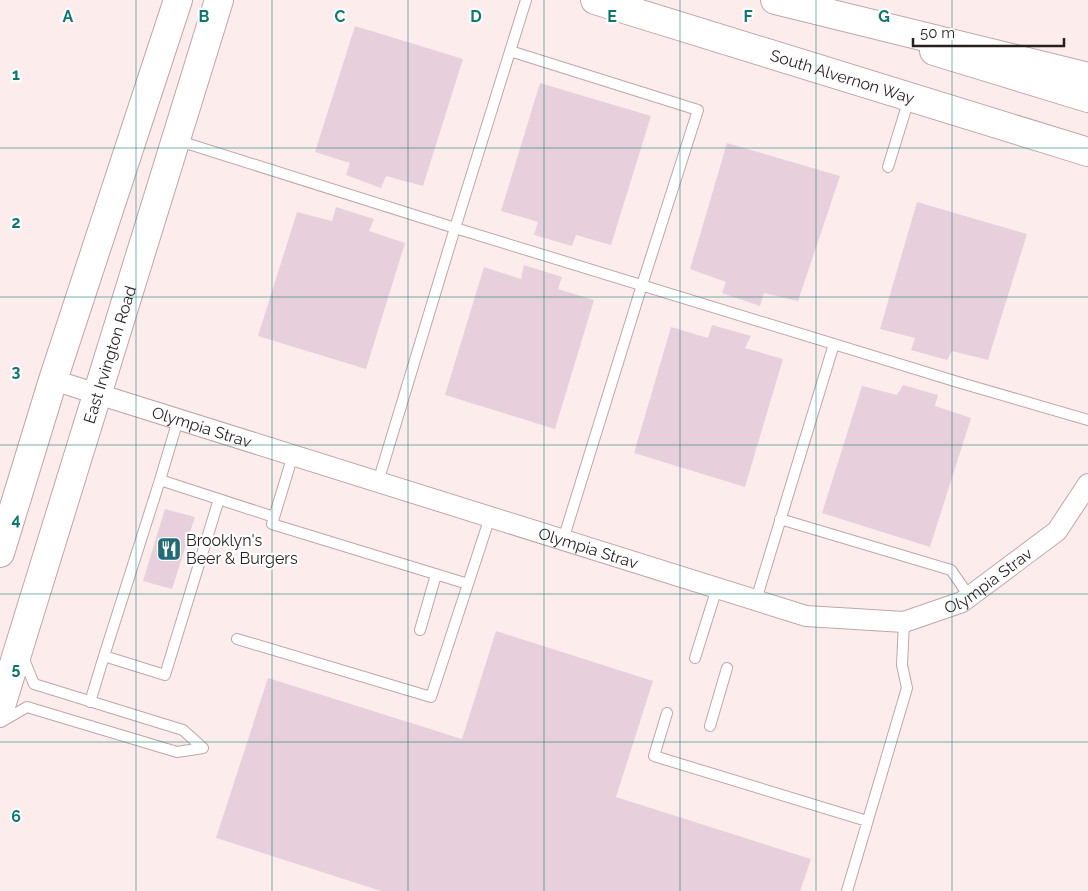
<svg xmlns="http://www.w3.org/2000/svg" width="1088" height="891" font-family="Raleway,sans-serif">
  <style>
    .building { fill: #e7d0dc }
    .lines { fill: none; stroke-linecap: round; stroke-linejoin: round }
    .lane-casing { stroke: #c0a6a7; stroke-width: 12 }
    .street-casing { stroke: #c0a6a7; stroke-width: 22 }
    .secondary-casing { stroke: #c0a6a7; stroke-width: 30 }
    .primary-casing { stroke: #c0a6a7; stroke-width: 30 }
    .highway-casing { stroke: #c0a6a7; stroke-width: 30 }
    .lane { stroke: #fff; stroke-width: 10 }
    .street { stroke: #fff; stroke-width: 20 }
    .secondary { stroke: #fff; stroke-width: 28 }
    .primary { stroke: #fff; stroke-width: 28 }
    .highway { stroke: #fff; stroke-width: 28 }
    .grid { fill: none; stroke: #0f766e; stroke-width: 1; stroke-opacity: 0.55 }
    .labels { text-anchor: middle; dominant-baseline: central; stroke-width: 4.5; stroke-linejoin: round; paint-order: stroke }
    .street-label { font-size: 16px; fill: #281f1f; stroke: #fefefe }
    .poi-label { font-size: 16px; fill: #281f1f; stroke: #fefefe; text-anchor: start }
    .grid-label { font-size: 16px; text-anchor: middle; font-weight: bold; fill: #0f766e; stroke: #fefefe; stroke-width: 4.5; stroke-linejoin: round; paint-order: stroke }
  </style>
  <rect width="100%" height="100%" fill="#fdecec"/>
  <path class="building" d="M355,26l108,33 -40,127 -37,-10 -5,12 -35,-13 4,-12 -35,-11z
    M540,83l111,33 -40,129 -35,-10 -4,11 -38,-11 4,-13 -37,-11z
    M727,143l113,33 -42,125 -34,-8 -4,13 -38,-13 4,-11 -36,-13z
    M917,202l110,32 -39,126 -36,-9 -5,9 -36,-10 4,-12 -35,-9z
    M336,207l38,12 -5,12 36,12 -39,126 -108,-33 39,-124 35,9z
    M524,265l38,12 -4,12 36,11 -39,129 -110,-34 39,-128 37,12z
    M712,325l39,11 -6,12 38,11 -38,128 -111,-34 37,-126 37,11z
    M903,385l35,10 -3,11 36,12 -41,129 -108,-34 40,-127 35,9z
    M165,509l30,8 -23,72 -29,-8z
    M496,631l157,50 -37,116 195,62 -11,32h-419l-165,-53 52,-160 194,61z"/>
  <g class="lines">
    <defs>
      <path id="lane" d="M510,51l188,59 -56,175 -79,255
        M176,140l279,88 506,155 127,37
        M888,167l21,-68
        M178,420l-18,60 114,37
        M293,455l-21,69 196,60
        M160,480l-56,176 61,19 54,-176
        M378,482l77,-254 71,-228
        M780,519l171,51 18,26
        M756,600l78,-256
        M420,630l16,-55
        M237,639l194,58 59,-180
        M695,658l22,-70
        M90,702l14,-46
        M667,713l-13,43 213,65
        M1,722l26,-15 150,45 26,-4 -20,-18 -149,-46 -11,-27
        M710,726l17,-58
        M847,891l60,-203 -5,-23 2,-43"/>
      <g id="street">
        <path id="s1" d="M53,380l753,236 98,6 58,-20 95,-71 31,-47"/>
      </g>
      <g id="secondary">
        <path d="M0,553l53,-173 125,-380"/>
        <path id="s2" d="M0,709l219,-709"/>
      </g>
      <g id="primary">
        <path id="s3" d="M595,0l493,152"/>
        <path d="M934,51l154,47"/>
      </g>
      <path id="highway" d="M775,0l313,77"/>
    </defs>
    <use href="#lane" class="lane-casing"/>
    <use href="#street" class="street-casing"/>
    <use href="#secondary" class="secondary-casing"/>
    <use href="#primary" class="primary-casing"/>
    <use href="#highway" class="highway-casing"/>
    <use href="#lane" class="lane"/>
    <use href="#street" class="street"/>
    <use href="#secondary" class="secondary"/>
    <use href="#primary" class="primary"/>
    <use href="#highway" class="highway"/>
  </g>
  <path class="grid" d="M136,0v891M272,0v891M408,0v891M544,0v891M680,0v891M816,0v891M952,0v891M0,148h1088M0,297h1088M0,445h1088M0,594h1088M0,742h1088"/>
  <defs>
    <symbol id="restaurant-square" viewBox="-11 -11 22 22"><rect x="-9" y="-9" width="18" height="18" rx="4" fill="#236c77" stroke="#fefefe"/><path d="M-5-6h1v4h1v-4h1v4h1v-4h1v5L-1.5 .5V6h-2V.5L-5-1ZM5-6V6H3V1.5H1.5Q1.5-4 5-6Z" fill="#fff"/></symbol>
  </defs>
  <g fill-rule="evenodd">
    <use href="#restaurant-square" x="155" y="535" width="28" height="28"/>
  </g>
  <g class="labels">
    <g class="street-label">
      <text stroke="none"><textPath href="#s3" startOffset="259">South Alvernon Way</textPath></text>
      <text stroke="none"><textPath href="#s2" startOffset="371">East Irvington Road</textPath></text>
      <text stroke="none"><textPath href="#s1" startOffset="156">Olympia Strav</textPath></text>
      <text stroke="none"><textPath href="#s1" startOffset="561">Olympia Strav</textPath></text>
      <text stroke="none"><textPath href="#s1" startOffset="982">Olympia Strav</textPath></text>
    </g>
    <g class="poi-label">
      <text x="186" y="540">Brooklyn's<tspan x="186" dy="18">Beer &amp; Burgers</tspan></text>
    </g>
  </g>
  <g class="grid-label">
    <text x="68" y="22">A</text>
    <text x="204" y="22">B</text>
    <text x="340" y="22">C</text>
    <text x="476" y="22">D</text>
    <text x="612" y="22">E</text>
    <text x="748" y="22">F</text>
    <text x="884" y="22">G</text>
    <text x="16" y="80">1</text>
    <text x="16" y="228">2</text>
    <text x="16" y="377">3</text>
    <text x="16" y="525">4</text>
    <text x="16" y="674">5</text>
    <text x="16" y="822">6</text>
  </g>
  <path d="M913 38v8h151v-8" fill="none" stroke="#281f1f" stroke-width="2.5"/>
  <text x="920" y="38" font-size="15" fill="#281f1f" stroke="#fefefe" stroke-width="4" paint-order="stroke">50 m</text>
</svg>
